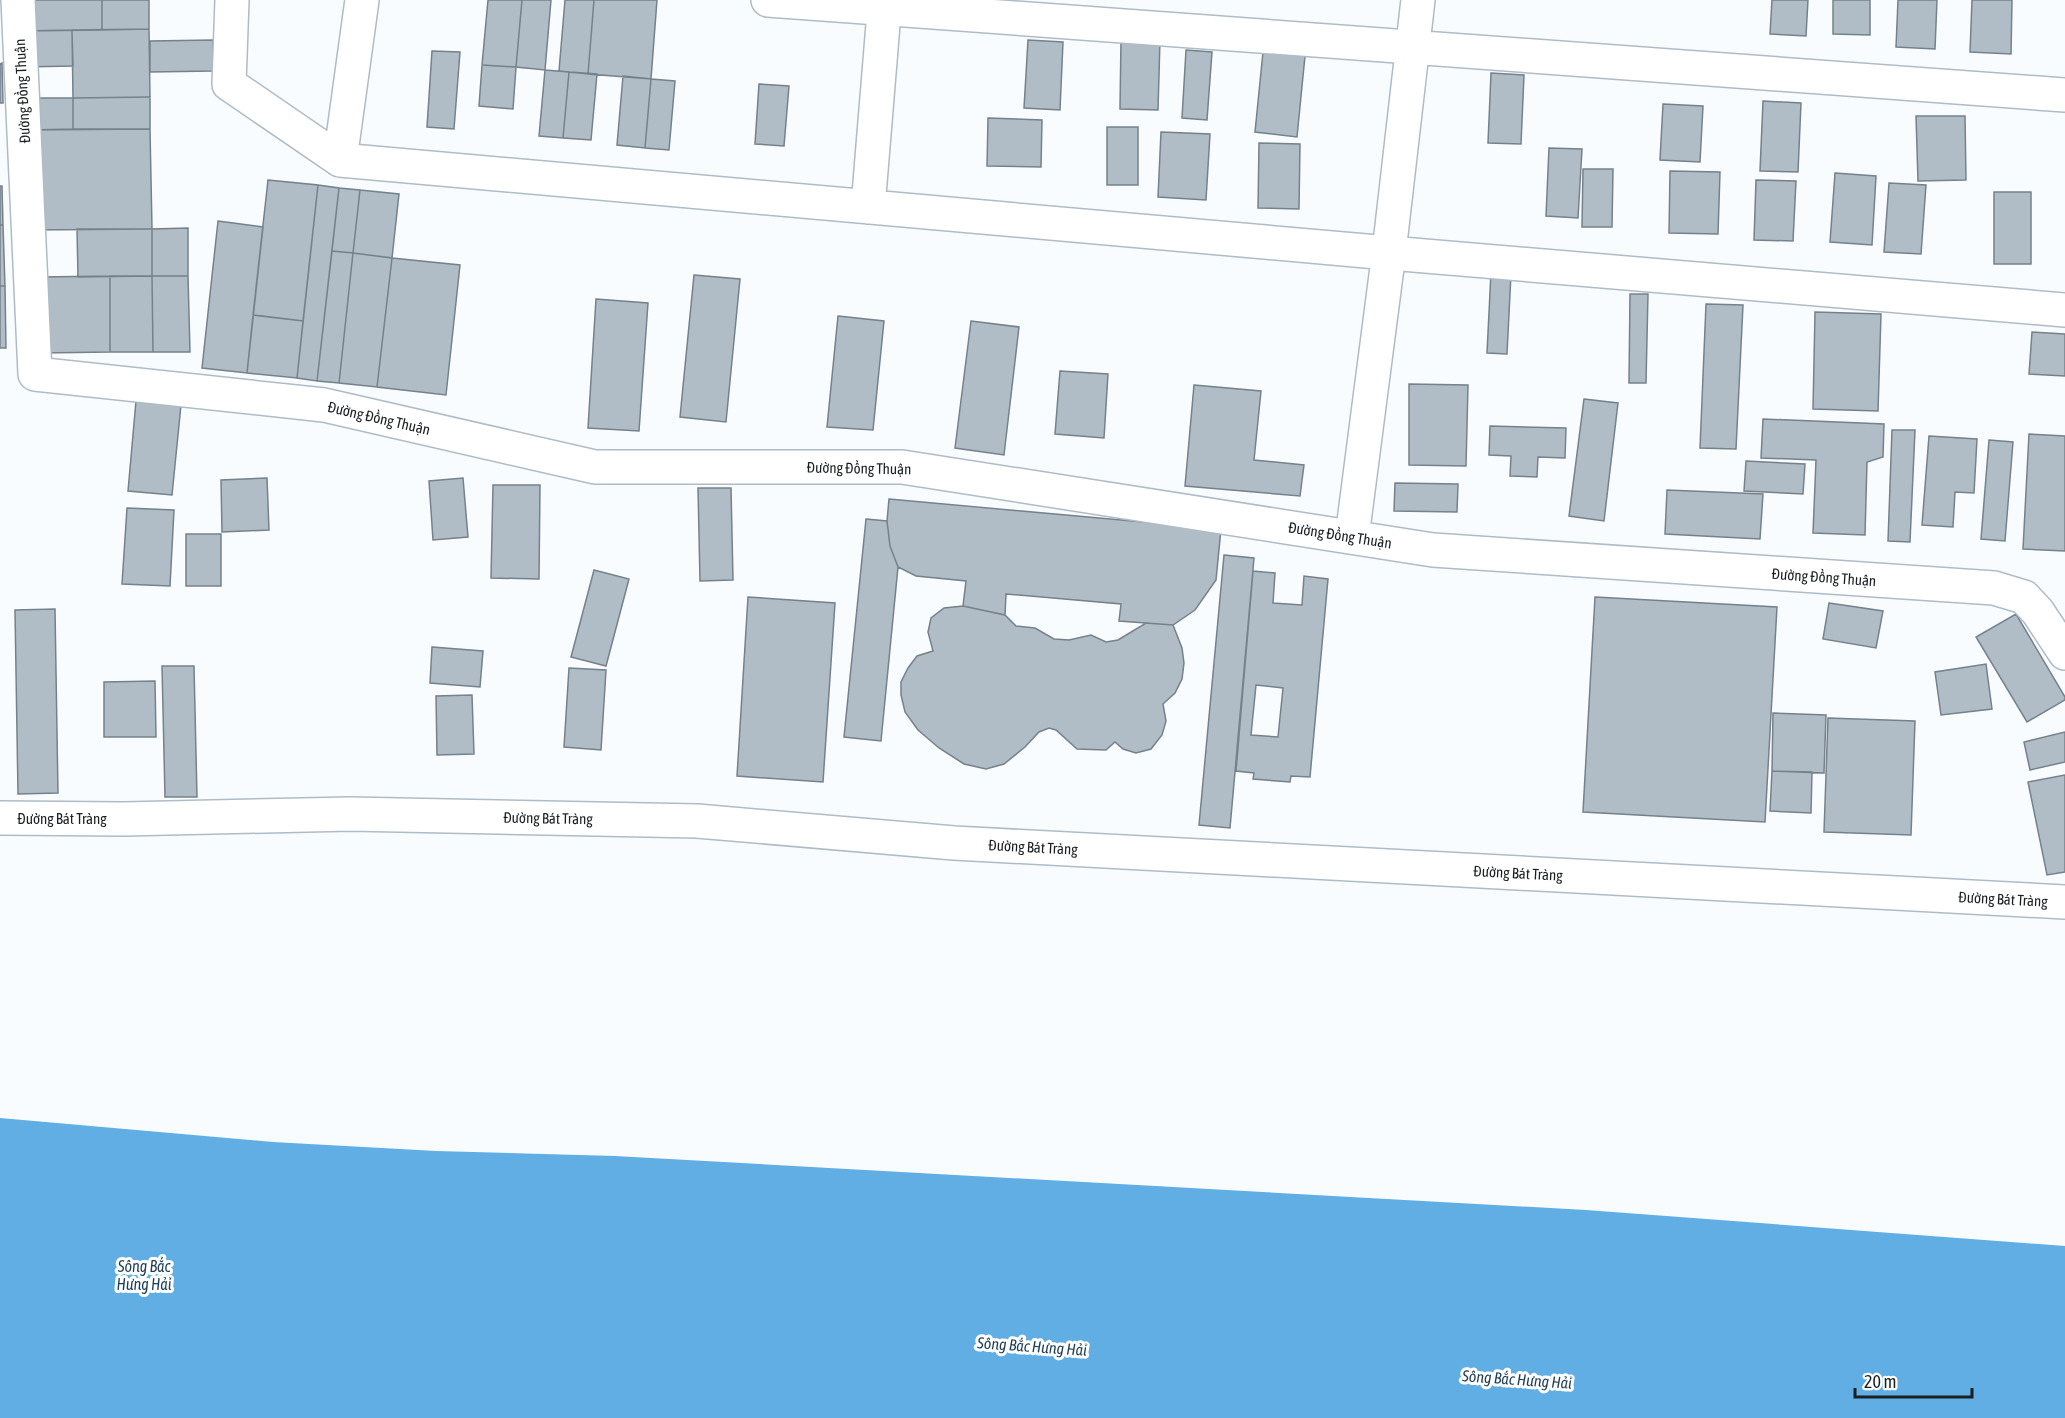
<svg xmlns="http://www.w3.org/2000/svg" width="2065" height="1418" font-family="'Asap Condensed',sans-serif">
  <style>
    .water { fill: #60aee4 }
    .building { fill: #b0bdc7; stroke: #75818b; stroke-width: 1.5; fill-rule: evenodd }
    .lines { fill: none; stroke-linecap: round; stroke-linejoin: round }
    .minor-casing { stroke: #afbcc6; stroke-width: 36 }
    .minor { stroke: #fff; stroke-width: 33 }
    .labels { text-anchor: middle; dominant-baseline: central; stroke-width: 6; stroke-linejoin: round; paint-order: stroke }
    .street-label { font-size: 15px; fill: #1a1f23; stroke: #fff }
    .water-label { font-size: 16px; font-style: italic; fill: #1d3e55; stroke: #fff }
  </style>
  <rect width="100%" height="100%" fill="#f9fcfe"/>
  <path class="water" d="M0,1118l273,24 163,9 179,5 971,54 479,36v172h-2065z"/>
  <path class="building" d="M21,0h81v30l-80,1z
    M102,0h47v29l-47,1z
    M488,0h34l-6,67 -34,-2z
    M522,0h29l-6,70 -29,-3z
    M565,0h29l-6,74 -29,-3z
    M594,0h63l-6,79 -63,-5z
    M1772,0h36l-2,36 -36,-2z
    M1833,0h37v35l-37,-1z
    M1898,0h39l-2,49 -39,-2z
    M1972,0h40l-1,54 -41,-2z
    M149,29l1,68 -77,1 -1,-68z
    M72,30l1,36 -51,1v-36z
    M213,40v31l-63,1v-31z
    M1028,40l35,2 -3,68 -36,-2z
    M1121,40h39l-2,70 -38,-1z
    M1186,50l26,2 -5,68 -25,-2z
    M432,51l28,1 -6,77 -27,-2z
    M1263,52l42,4 -8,81 -42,-5z
    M2,63l1,40h-3v-39z
    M482,65l34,2 -3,42 -34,-3z
    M545,70l24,2 -6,66 -24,-2z
    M569,72l28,2 -6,66 -28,-2z
    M1491,73l33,2 -3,69 -33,-1z
    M623,76l28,3 -6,69 -28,-3z
    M651,79l24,2 -6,69 -24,-2z
    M759,84l30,2 -5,60 -29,-2z
    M150,97v32h-77v-31z
    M29,98h44v31l-44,1z
    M1763,101l38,2 -3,69 -38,-1z
    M1663,104l40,2 -3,56 -40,-2z
    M1916,116h49l1,64 -48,1z
    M988,118l54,2 -1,47 -54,-1z
    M1107,127h31v58h-31z
    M150,129l2,100 -122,1 -1,-100z
    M1161,132l49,2 -4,66 -48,-3z
    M1259,143l41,1 -1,65 -41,-1z
    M1549,148l33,1 -4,69 -32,-2z
    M1583,169h30l-1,58h-30z
    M1670,171l50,1 -2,62 -49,-1z
    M1835,173l41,3 -4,69 -42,-3z
    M268,180l50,5 -15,136 -50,-6z
    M1756,180l40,1 -3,60 -39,-1z
    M1889,183l37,2 -5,69 -37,-2z
    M318,185l21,3 -22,193 -20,-3z
    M0,186h2l1,39h-3z
    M339,188l21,2 -7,63 -21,-2z
    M360,190l39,4 -7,64 -39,-5z
    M1994,192h37v72h-37z
    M218,221l45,6 -16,146 -45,-5z
    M0,225h3l2,61h-5z
    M188,228v48h-36v-47z
    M77,229h75v47l-74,1z
    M332,251l21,2 -14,130 -22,-2z
    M353,253l39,5 -15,129 -38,-4z
    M392,258l68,7 -14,130 -69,-8z
    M1491,272l20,2 -4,80 -20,-1z
    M694,275l46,4 -14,143 -46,-5z
    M110,276v76l-69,1 -1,-76z
    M110,276h42l1,76h-43z
    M152,276h36l2,76h-37z
    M0,286h5l1,62h-6z
    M1630,294h18l-2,89h-17z
    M596,299l52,4 -9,128 -51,-3z
    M1706,304l37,1 -7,144 -36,-1z
    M1815,312l66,2 -3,97 -65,-2z
    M253,315l50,6 -6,57 -50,-5z
    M838,316l46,5 -11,109 -46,-3z
    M971,321l48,6 -15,128 -49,-7z
    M2032,332l33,2v42l-36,-2z
    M1060,371l48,3 -4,64 -49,-4z
    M1409,384l59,1 -2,81 -57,-1z
    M1194,385l67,6 -7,69 50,5 -4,31 -115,-10z
    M1584,399l34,4 -14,118 -35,-5z
    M136,401l45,4 -9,90 -44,-4z
    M1763,419l121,5 -1,33 -16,5 -2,73 -52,-2 3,-73 -55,-2z
    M1490,426l76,2 -1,30 -27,-1 -1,20 -27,-1 1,-20 -22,-1z
    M1892,430h23l-5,112 -22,-1z
    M2029,434l36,2v115l-42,-2z
    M1929,436l48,3 -3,54 -19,-1 -2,35 -31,-2z
    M1989,440l24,2 -8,99 -24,-2z
    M1746,461l59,3 -2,30 -59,-3z
    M267,478l2,52 -47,2 -1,-52z
    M463,478l5,59 -35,3 -4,-59z
    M1395,483l63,1 -1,28 -63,-1z
    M493,485h47l-1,94 -48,-1z
    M698,488h33l2,92 -33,1z
    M1667,490l96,4 -3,45 -95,-5z
    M889,499l332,30 -5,51 -21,30 -22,15 -54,-4 2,-17 -115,-10 -1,21 -42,-9 3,-25 -50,-5 -18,-9 -8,-21 -3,-25z
    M127,508l47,2 -4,76 -48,-2z
    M866,519l21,2 3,25 8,21 -17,174 -37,-4z
    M186,534h35v52h-35z
    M1224,555l30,3 -24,270 -31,-3z
    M594,570l35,9 -23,87 -35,-9z
    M1253,571l22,2 -2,30 29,2 2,-29 24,3 -18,198 -19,-1 -1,6 -37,-3 1,-6 -18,-2zM1256,685l27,3 -5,49 -27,-2z
    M748,597l87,6 -12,179 -86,-6z
    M1595,597l182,10 -12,215 -182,-10z
    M1829,603l54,8 -7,37 -53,-9z
    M963,606l42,9 11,11 19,2 19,11 15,1 22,-5 15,7 12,-2 28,-17 27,2 9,23 2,15 -2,16 -7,14 -12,11 3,17 -4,14 -11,14 -15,4 -13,-4 -8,-7 -9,8 -29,-1 -21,-19 -7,-2 -10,4 -14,15 -21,17 -18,5 -22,-5 -25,-16 -21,-18 -13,-18 -4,-17v-13l7,-14 9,-12 16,-5 -5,-19 3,-14 13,-10z
    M55,609l3,184 -40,1 -3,-184z
    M2016,614l49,83v3l-38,22 -51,-85z
    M432,647l51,4 -3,36 -50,-4z
    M1986,664l6,45 -51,6 -6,-43z
    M162,666h32l3,131h-32z
    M569,668l37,2 -5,80 -37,-3z
    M155,681l1,56h-52v-55z
    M472,695l2,59 -37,1 -1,-59z
    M1773,713l53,2 -2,58 -52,-2z
    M1828,718l87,3 -4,114 -87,-3z
    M2065,732v30l-35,8 -6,-28z
    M1772,771l40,1 -1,41 -41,-2z
    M2065,775v97l-18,3 -19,-93z"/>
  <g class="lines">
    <defs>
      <path id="minor" d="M18,0l17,374 289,31 271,62h307l531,83 561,38 30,9 14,15 27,41
        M232,0l-3,84 111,76
        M362,0l-22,160 1026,91 699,59
        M768,0l1297,95
        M868,207l17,-207
        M1352,537l37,-285 29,-252
        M0,818l124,1 226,-5 347,7 257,22 1111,59"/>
    </defs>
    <use href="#minor" class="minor-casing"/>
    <use href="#minor" class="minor"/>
  </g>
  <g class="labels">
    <g class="street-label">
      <text transform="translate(22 91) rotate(-93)">Đường Đồng Thuận</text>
      <text transform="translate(379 418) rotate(13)">Đường Đồng Thuận</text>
      <text transform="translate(859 468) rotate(1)">Đường Đồng Thuận</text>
      <text transform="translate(1340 535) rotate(9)">Đường Đồng Thuận</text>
      <text transform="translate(1824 577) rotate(4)">Đường Đồng Thuận</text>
      <text x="62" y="818">Đường Bát Tràng</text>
      <text transform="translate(548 818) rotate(1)">Đường Bát Tràng</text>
      <text transform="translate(1033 847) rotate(3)">Đường Bát Tràng</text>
      <text transform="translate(1518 873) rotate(3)">Đường Bát Tràng</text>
      <text transform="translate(2003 899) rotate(3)">Đường Bát Tràng</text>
    </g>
    <g class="water-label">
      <text x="144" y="1266">Sông Bắc<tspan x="144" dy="18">Hưng Hải</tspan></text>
      <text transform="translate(1032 1346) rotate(4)">Sông Bắc Hưng Hải</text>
      <text transform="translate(1517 1379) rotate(4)">Sông Bắc Hưng Hải</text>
    </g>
  </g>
  <path d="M1855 1388v9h117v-9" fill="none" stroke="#1a1f23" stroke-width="3"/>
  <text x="1864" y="1388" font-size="18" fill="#1a1f23" stroke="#ffffff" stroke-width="4.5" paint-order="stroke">20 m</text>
</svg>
